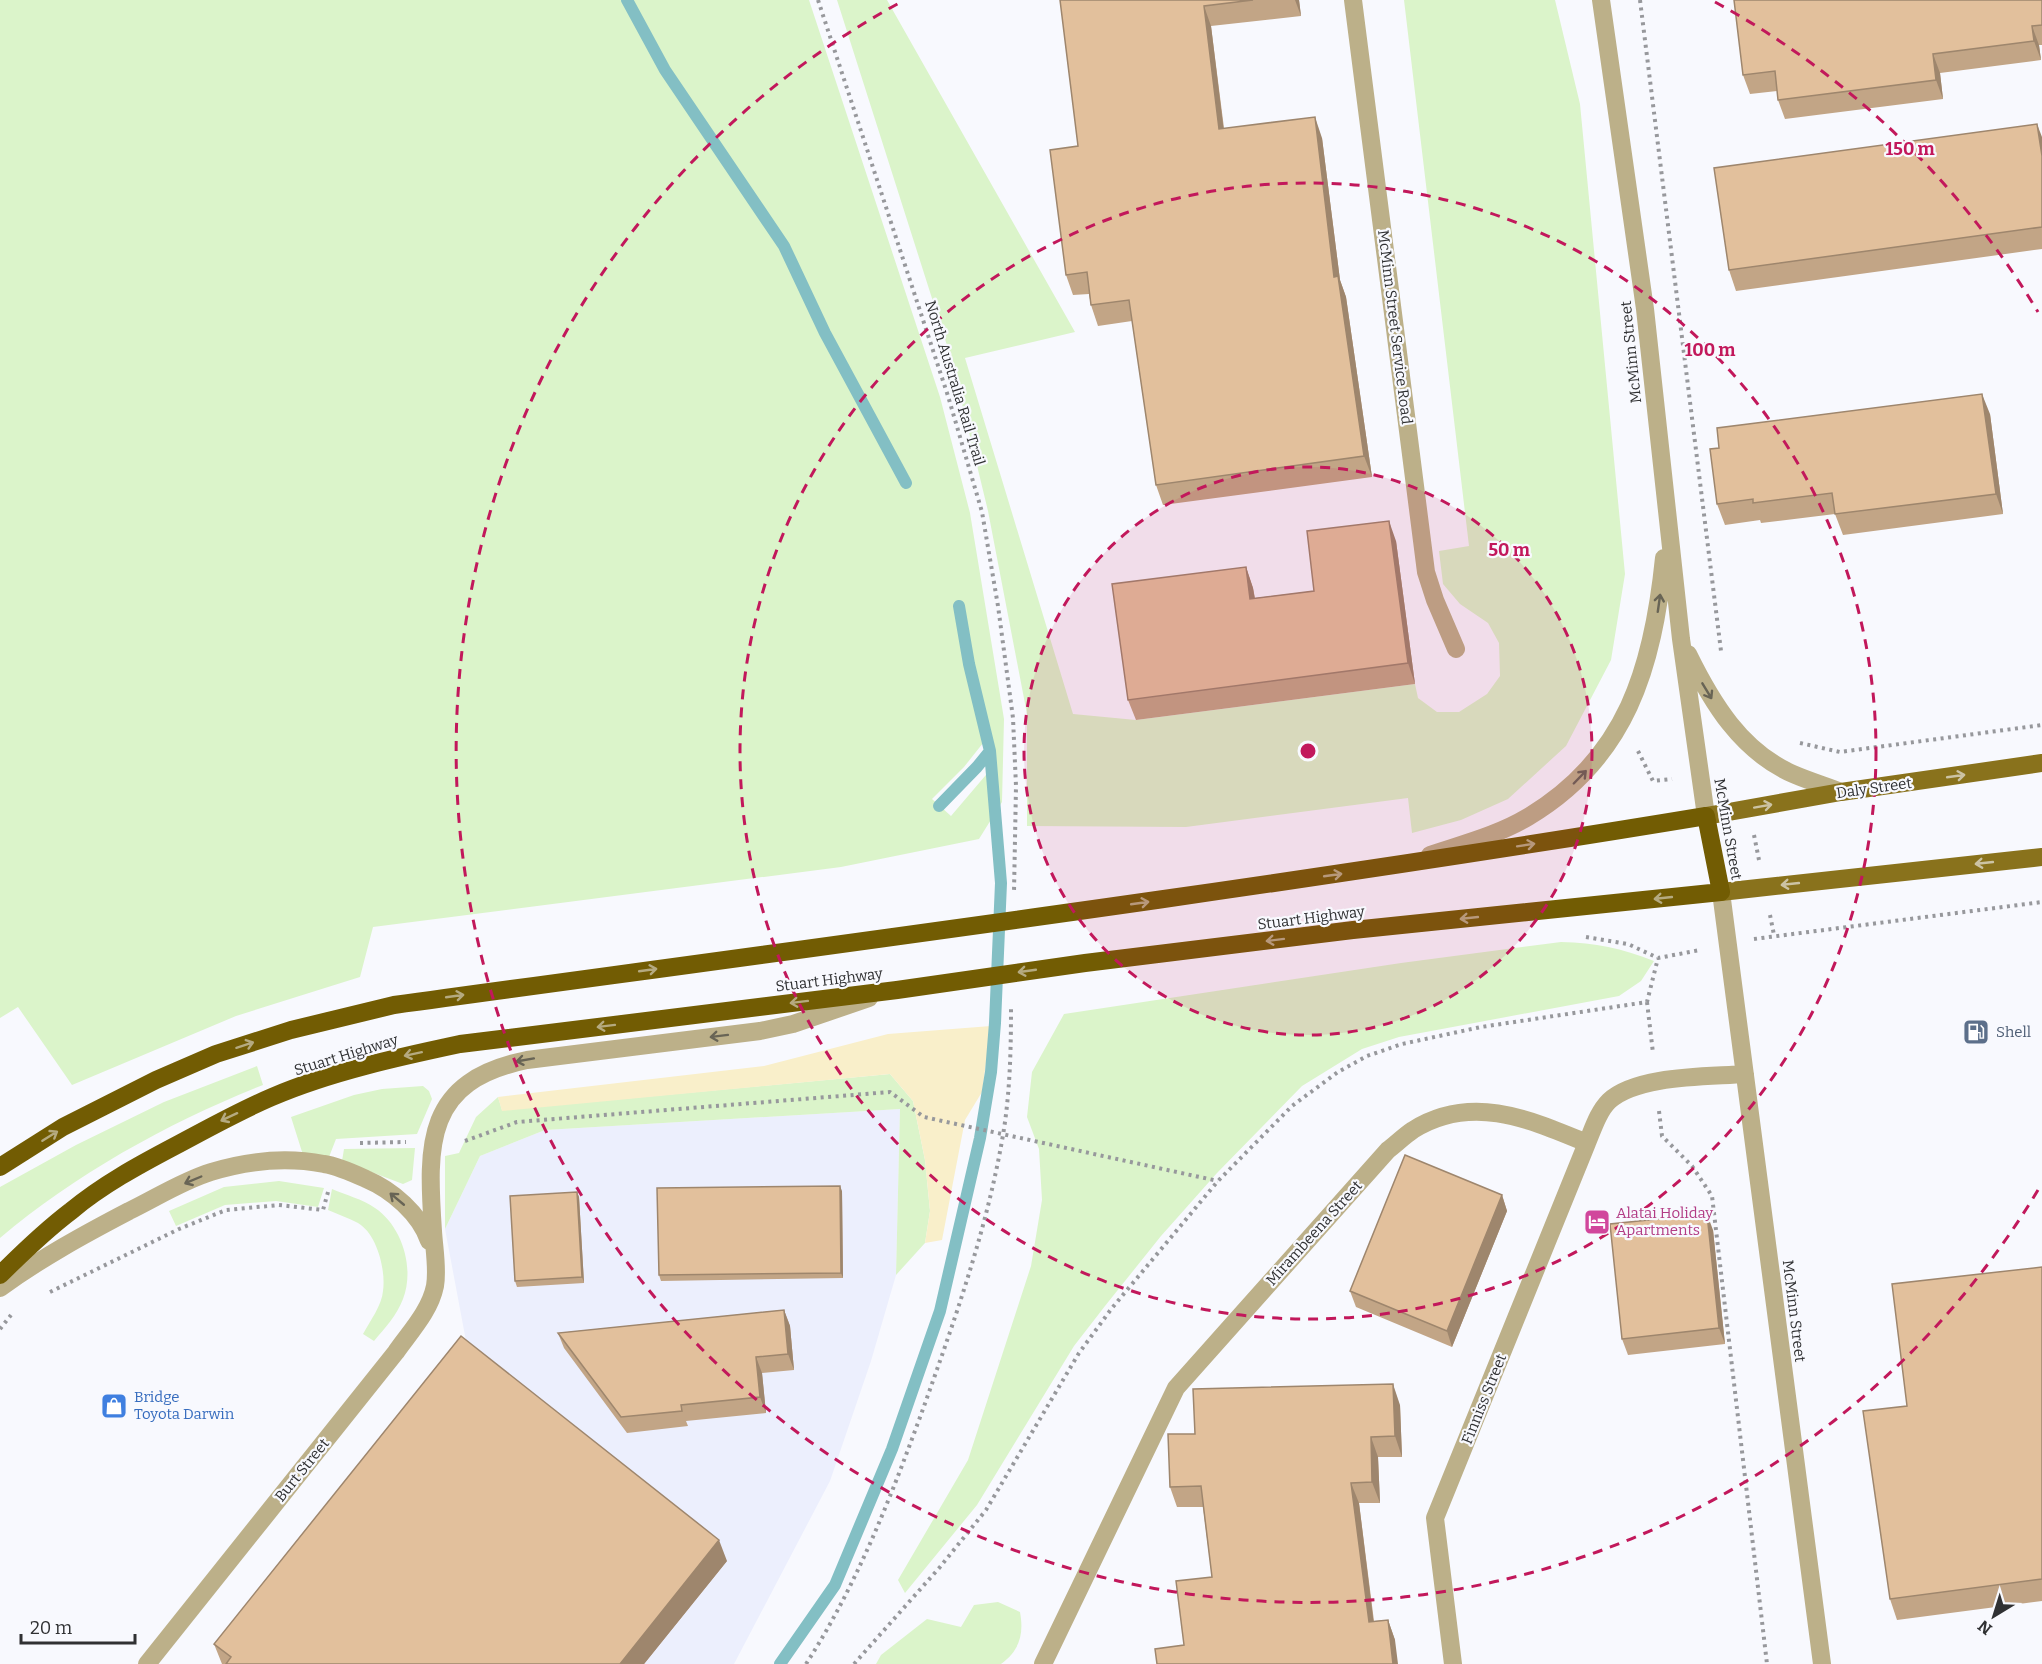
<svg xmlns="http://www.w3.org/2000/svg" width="2042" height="1664" font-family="Bitter,serif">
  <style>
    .built { fill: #eceffd }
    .green { fill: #dbf4ca; fill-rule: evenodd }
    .sand { fill: #f9efca }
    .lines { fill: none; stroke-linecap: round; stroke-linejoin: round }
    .stream { stroke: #83bfc4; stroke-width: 12 }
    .path { stroke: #97989c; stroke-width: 4; stroke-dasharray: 3 4.5; stroke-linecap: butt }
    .minor { stroke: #bcb089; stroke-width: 18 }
    .major { stroke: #89721c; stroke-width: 18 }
    .highway { stroke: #725c03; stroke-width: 18 }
    .wall { fill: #c2a586 }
    .shaded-wall { fill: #9e866d }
    .building { fill: #e2c09c; stroke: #9e866d; stroke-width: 1.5 }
    .oneway { stroke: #686455 }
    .oneway2 { stroke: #ccc3a4 }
    .oneway3 { stroke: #b5aa80 }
    .ring { fill: none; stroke: #c2185b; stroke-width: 3; stroke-dasharray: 10 8 }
    .labels { text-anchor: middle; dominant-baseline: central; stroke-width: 4.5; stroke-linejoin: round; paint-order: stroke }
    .street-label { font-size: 15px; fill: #303133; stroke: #f8f9fe }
    .service-label { font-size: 15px; fill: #4e5e75; stroke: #f8f9fe; text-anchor: start }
    .hotel-label { font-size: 15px; fill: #b23c85; stroke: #f8f9fe; text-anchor: start }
    .shop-label { font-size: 15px; fill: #366cbe; stroke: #f8f9fe; text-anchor: start }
    .centre { fill: #c2185b; stroke: #f8f9fe; stroke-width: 3 }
    .ring-label { font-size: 18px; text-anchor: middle; font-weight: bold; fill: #c2185b; stroke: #f8f9fe; stroke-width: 4.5; stroke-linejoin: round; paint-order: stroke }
  </style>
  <rect width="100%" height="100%" fill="#f8f9fe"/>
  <path class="built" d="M900,1109l-4,166 -25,86 -41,120 -96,183h-511l246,-307 -24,-128 35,-73 65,-26z"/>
  <path class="green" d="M0,0h809l131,397 30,116 34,206 -2,83 -23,37 -138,28 -468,60 -13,50 -124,39 -164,69 -54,-78 -18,11zM987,738l4,31 -40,47 -19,-17 32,-32z
    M837,0h50l188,332 -110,26 108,356 63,6 279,-36 3,14 19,14h22l28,-18 13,-18 -1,-33 -11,-20 -28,-19 -17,-20 -4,-33 30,-5 -65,-546h151l25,104 45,470 -14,86 -45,86 -58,53 -47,21 -49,13 -4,-35 -222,29 -159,-1v-112l-39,-203 -37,-153z
    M1561,942c35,1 60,6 93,19l-13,20 -22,15 -220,41 -37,12 -60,37 -85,87 -56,63 -56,70 -31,40 -97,159 -72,88 -7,-13 70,-120 63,-194 11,-66 -3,-51 -12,-32 5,-45 32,-58 337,-51z
    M257,1066l6,19c-93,37 -186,88 -263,153v-51l76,-42 88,-43z
    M890,1074l23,27 12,59 5,51 -5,32 -29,32 4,-166 -355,21 -65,26 -35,73v-73l14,-3 17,-36 22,-20 4,13z
    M423,1086l6,5 3,8 -15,35 -81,5 -7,18 -26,-2 -12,-38 63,-22 28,-6z
    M415,1148l-3,32 -9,4 -61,-23 2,-12z
    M279,1181l45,7 -6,19 -42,-6 -51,4 -49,21 -7,-15 55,-24z
    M332,1189c14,6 30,10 43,19 27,18 40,60 28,91 -6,16 -18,29 -29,42l-11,-7c7,-13 19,-29 20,-43 3,-21 -6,-57 -25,-68 -9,-5 -21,-9 -30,-13z
    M998,1602l22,10c4,22 0,38 -19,52h-125l5,-9 46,-36 34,8 13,-22z"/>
  <path class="sand" d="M991,1026l-9,66 -17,28 -23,120 -17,3 5,-32 -5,-51 -12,-59 -23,-27 -388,37 -4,-14 266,-31 124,-32z"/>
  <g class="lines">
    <path class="stream" d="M627,0l38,70 119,176 41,87 81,150
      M939,806l38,-39 13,-16
      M780,1664l55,-79 57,-136 48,-138 40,-173 11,-66 4,-49 6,-140 -11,-132 -21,-87 -10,-58"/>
    <path class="path" d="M818,0l130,396 34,116 16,94 15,112 3,68 -2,106
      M1640,0l81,651
      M1800,743l40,9 202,-27
      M1638,751l15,30 19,-2
      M1754,835l5,25
      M1770,915l4,20
      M1586,937l42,7 30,14 42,-8
      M1754,939l288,-37
      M1647,1002l6,51
      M1659,1111l3,25 30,30 20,30 55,468
      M465,1141l52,-19 373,-30 34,25 294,64
      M360,1143l46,-1
      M50,1292l129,-63 47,-19 53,-5 44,5 5,-18
      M0,1329l11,-14
      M806,1664c51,-79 85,-167 117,-255 32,-90 64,-180 80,-274 7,-42 8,-85 8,-127
      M854,1664l86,-97 46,-57 93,-157 33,-45 106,-127 74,-75 46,-34 29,-16 35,-12 79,-17 166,-25 11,-44"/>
    <path class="minor" d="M1353,0l73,572 9,28 21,49
      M1601,0l44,309 36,330 25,177
      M1688,654c24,49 53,97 105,120 16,7 33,12 48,18
      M1430,855c33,-11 68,-20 98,-38 99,-59 125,-150 136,-259
      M1721,892l101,772
      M0,1288c41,-30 85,-54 129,-77 27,-13 53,-30 82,-39 36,-11 76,-15 113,-8 14,2 29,9 42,15 26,11 54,35 63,62
      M147,1664l249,-312c14,-20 34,-41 39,-66 3,-17 -1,-38 -2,-55 -6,-88 -8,-150 94,-171l233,-29 33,-7 76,-26
      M1043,1664l133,-276 212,-238c8,-6 16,-14 25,-20 59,-37 118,-10 174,13 6,-14 11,-31 22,-42 28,-26 98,-24 136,-27
      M1453,1664l-18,-146 152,-375"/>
    <path class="major" d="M1706,816l135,-24 201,-29
      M1721,892l321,-35"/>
    <path class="highway" d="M0,1167l63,-40 93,-47 60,-26 75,-24 103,-25c438,-60 876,-117 1312,-189l15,76 -368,38 -268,33 -188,27 -437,54c-61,13 -130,28 -188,53 -33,14 -65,32 -97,49 -36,19 -73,39 -104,65 -25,19 -48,41 -71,64"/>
  </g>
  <path class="wall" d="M1060,0h239l2,16 -90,10 13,102 98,10 18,142 6,17 26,180 -209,28 -7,-20 -24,-164 -34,5 -7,-21 -2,-11 -16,1 -7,-20 12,-129z
    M2042,0v45h-3l2,15 -101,13 3,26 -158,20 -7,-19 -1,-9 -27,3 -7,-19z
    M2042,137v112l-306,42 -7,-21z
    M1990,414l13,100 -160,21 -8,-21 -74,9 -1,-3 -35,5 -8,-21 2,-56z
    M1396,541l19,143 -279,36 -8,-20 118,-133 7,21 2,10 59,-7z
    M842,1191l1,87 -182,3 -2,-6z
    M577,1192l2,5 5,86 -67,4 -2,-6z
    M1502,1195l5,16 -55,136 -96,-40 -6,-16z
    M1713,1230l12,114 -97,11 -6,-16z
    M2042,1267v334l-145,19 -7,-21z
    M784,1310l6,16 4,44 -32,3 4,40 -80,8 2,5 -61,7 -63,-85 -6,-15z
    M1400,1405l2,52h-24l2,46h-21l15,118 14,-1 7,20 -211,5 28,-68 -9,-70h-26l-7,-20 25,-53z
    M727,1561l-83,103h-422l-8,-20z"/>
  <path class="shaded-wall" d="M1295,0h4l2,16z
    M1204,6l7,20 15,123 -7,-20z
    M2032,26l7,19 2,15 -7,-19z
    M1933,54l7,19 3,26 -7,-19z
    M1315,117l7,21 18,142 6,17 26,180 -8,-21 -30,-179z
    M2037,124l5,13v19z
    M1982,394l8,20 13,100 -7,-20z
    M1389,521l7,20 19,143 -7,-21z
    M1246,567l7,21 5,31 -8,-20z
    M840,1186l2,5 1,87 -2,-5z
    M577,1192l2,5 5,86 -2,-6z
    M1502,1195l5,16 -55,136 -5,-16z
    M1707,1214l6,16 12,114 -6,-16z
    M784,1310l6,16 4,44 -6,-16z
    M756,1357l6,16 4,40 -6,-16z
    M1393,1384l7,21 2,52 -7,-21z
    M1371,1437l7,20 2,46 -8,-21z
    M1351,1483l8,20 17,139 -7,-20z
    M719,1540l8,21 -83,103h-24z
    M1388,1620l7,20 3,24h-5z"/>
  <path class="building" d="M1060,0h193l-49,6 15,123 96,-12 19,160 4,-1 26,180 -208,29 -27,-185 -38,5 -4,-33 -21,3 -16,-125 28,-4z
    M1734,0h308v25l-10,1 2,15 -101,13 3,26 -158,20 -3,-29 -32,4z
    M2037,124l5,32v71l-313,43 -15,-102z
    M1982,394l14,100 -161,20 -3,-21 -79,10v-4l-36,5 -7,-55 9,-1 -2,-20z
    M1389,521l19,142 -280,37 -16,-116 134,-17 4,32 64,-8 -7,-60z
    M1405,1155l97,40 -55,136 -97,-40z
    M840,1186l1,87 -182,2 -2,-87z
    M577,1192l5,85 -67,4 -5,-85z
    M1707,1214l12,114 -97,11 -12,-115z
    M2042,1267v312l-152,20 -27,-188 44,-5 -15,-122z
    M784,1310l4,44 -32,3 4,40 -79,8 1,6 -61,6 -63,-84z
    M461,1336l258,204 -99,124h-394l5,-7 -17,-13z
    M1393,1384l2,52 -24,1 1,45 -21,1 18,139 19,-2 5,44h-236l-2,-15 29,-4 -8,-64 36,-4 -11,-91 -31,1 -2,-53h27l-2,-45z"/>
  <defs><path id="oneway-shaft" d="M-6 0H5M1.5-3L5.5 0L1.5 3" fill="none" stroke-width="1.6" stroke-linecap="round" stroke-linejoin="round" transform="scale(1.5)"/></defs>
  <g class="oneway">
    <use href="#oneway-shaft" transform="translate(1659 603) rotate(-82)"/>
    <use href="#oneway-shaft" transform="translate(1707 691) rotate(59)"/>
    <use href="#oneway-shaft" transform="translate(1580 777) rotate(-46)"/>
    <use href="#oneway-shaft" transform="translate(719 1036) rotate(173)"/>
    <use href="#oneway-shaft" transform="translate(525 1060) rotate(170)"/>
    <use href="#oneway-shaft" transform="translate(193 1180) rotate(157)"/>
    <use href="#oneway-shaft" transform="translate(397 1199) rotate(-140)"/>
  </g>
  <g class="oneway2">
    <use href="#oneway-shaft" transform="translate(1956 776) rotate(-8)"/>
    <use href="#oneway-shaft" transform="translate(1763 806) rotate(-10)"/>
    <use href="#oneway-shaft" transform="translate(1984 863) rotate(174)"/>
    <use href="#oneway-shaft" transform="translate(1790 884) rotate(174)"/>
  </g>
  <g class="oneway3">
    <use href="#oneway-shaft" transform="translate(1526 845) rotate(-9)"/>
    <use href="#oneway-shaft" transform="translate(1333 875) rotate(-8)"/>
    <use href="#oneway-shaft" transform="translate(1663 898) rotate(174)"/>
    <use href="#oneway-shaft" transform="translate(1140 903) rotate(-8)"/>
    <use href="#oneway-shaft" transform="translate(1469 918) rotate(174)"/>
    <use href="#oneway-shaft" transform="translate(1275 940) rotate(173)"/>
    <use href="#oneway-shaft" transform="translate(648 970) rotate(-8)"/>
    <use href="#oneway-shaft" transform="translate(1027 971) rotate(172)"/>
    <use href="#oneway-shaft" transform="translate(455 996) rotate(-8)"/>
    <use href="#oneway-shaft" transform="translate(799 1002) rotate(173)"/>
    <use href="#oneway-shaft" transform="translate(606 1026) rotate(173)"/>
    <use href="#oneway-shaft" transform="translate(245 1045) rotate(-18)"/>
    <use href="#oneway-shaft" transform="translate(413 1054) rotate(168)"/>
    <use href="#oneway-shaft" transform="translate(229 1117) rotate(155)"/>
    <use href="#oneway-shaft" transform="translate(50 1136) rotate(-32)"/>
  </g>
  <circle cx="1308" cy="751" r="284" fill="#c2185b" fill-opacity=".12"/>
  <g class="ring">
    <circle cx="1308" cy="751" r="284"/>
    <circle cx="1308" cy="751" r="568"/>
    <path d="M2038 1190A852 852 0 1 1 901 2M1715 2A852 852 0 0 1 2038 312"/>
  </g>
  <defs>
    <symbol id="fuel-square" viewBox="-11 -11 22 22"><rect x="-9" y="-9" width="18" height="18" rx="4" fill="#5c6f8a" stroke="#f8f9fe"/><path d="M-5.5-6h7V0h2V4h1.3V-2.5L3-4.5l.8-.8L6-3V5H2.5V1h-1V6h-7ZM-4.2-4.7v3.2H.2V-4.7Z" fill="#fff"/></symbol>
    <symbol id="hotel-square" viewBox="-11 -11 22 22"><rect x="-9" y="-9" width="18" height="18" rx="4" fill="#d1479c" stroke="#f8f9fe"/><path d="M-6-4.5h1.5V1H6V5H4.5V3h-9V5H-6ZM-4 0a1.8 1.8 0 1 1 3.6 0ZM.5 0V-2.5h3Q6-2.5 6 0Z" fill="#fff"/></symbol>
    <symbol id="shop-square" viewBox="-11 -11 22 22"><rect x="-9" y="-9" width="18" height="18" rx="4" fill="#3f7fe0" stroke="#f8f9fe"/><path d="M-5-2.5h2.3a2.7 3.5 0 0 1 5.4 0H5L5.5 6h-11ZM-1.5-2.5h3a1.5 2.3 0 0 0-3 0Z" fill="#fff"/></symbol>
  </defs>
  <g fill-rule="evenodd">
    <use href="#fuel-square" x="1961" y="1017" width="30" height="30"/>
    <use href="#hotel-square" x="1582" y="1207" width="30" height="30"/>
    <use href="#shop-square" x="99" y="1391" width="30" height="30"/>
  </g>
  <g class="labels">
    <g class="street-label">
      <text transform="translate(1395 327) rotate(83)">McMinn Street Service Road</text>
      <text transform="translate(1631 352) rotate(-96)">McMinn Street</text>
      <text transform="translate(955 383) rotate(73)">North Australia Rail Trail</text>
      <text transform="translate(1874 788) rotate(-8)">Daly Street</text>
      <text transform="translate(1728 829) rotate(80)">McMinn Street</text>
      <text transform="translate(1311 918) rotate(-7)">Stuart Highway</text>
      <text transform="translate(829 980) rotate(-7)">Stuart Highway</text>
      <text transform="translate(346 1055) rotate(-17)">Stuart Highway</text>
      <text transform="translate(1314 1233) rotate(-48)">Mirambeena Street</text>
      <text transform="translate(1794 1311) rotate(83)">McMinn Street</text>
      <text transform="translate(1484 1399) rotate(-68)">Finniss Street</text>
      <text transform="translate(302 1470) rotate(-51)">Burt Street</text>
    </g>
    <g class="service-label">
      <text x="1996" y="1032">Shell</text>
    </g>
    <g class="hotel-label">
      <text x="1616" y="1213">Alatai Holiday<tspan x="1616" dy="17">Apartments</tspan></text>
    </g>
    <g class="shop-label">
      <text x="134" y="1397">Bridge<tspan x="134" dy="17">Toyota Darwin</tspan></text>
    </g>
  </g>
  <circle cx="1308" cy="751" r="9" class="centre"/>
  <g class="ring-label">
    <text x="1910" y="155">150 m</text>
    <text x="1710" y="356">100 m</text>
    <text x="1509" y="556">50 m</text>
  </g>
  <g transform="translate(1994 1616) rotate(218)" stroke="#f8f9fe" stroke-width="4.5" paint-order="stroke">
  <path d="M0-4.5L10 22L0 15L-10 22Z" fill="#303133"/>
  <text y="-9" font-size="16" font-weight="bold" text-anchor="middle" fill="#303133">N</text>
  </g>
  <path d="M21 1634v9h114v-9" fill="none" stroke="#303133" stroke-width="3"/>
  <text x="30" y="1634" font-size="18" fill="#303133" stroke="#f8f9fe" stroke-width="4.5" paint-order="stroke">20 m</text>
</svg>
